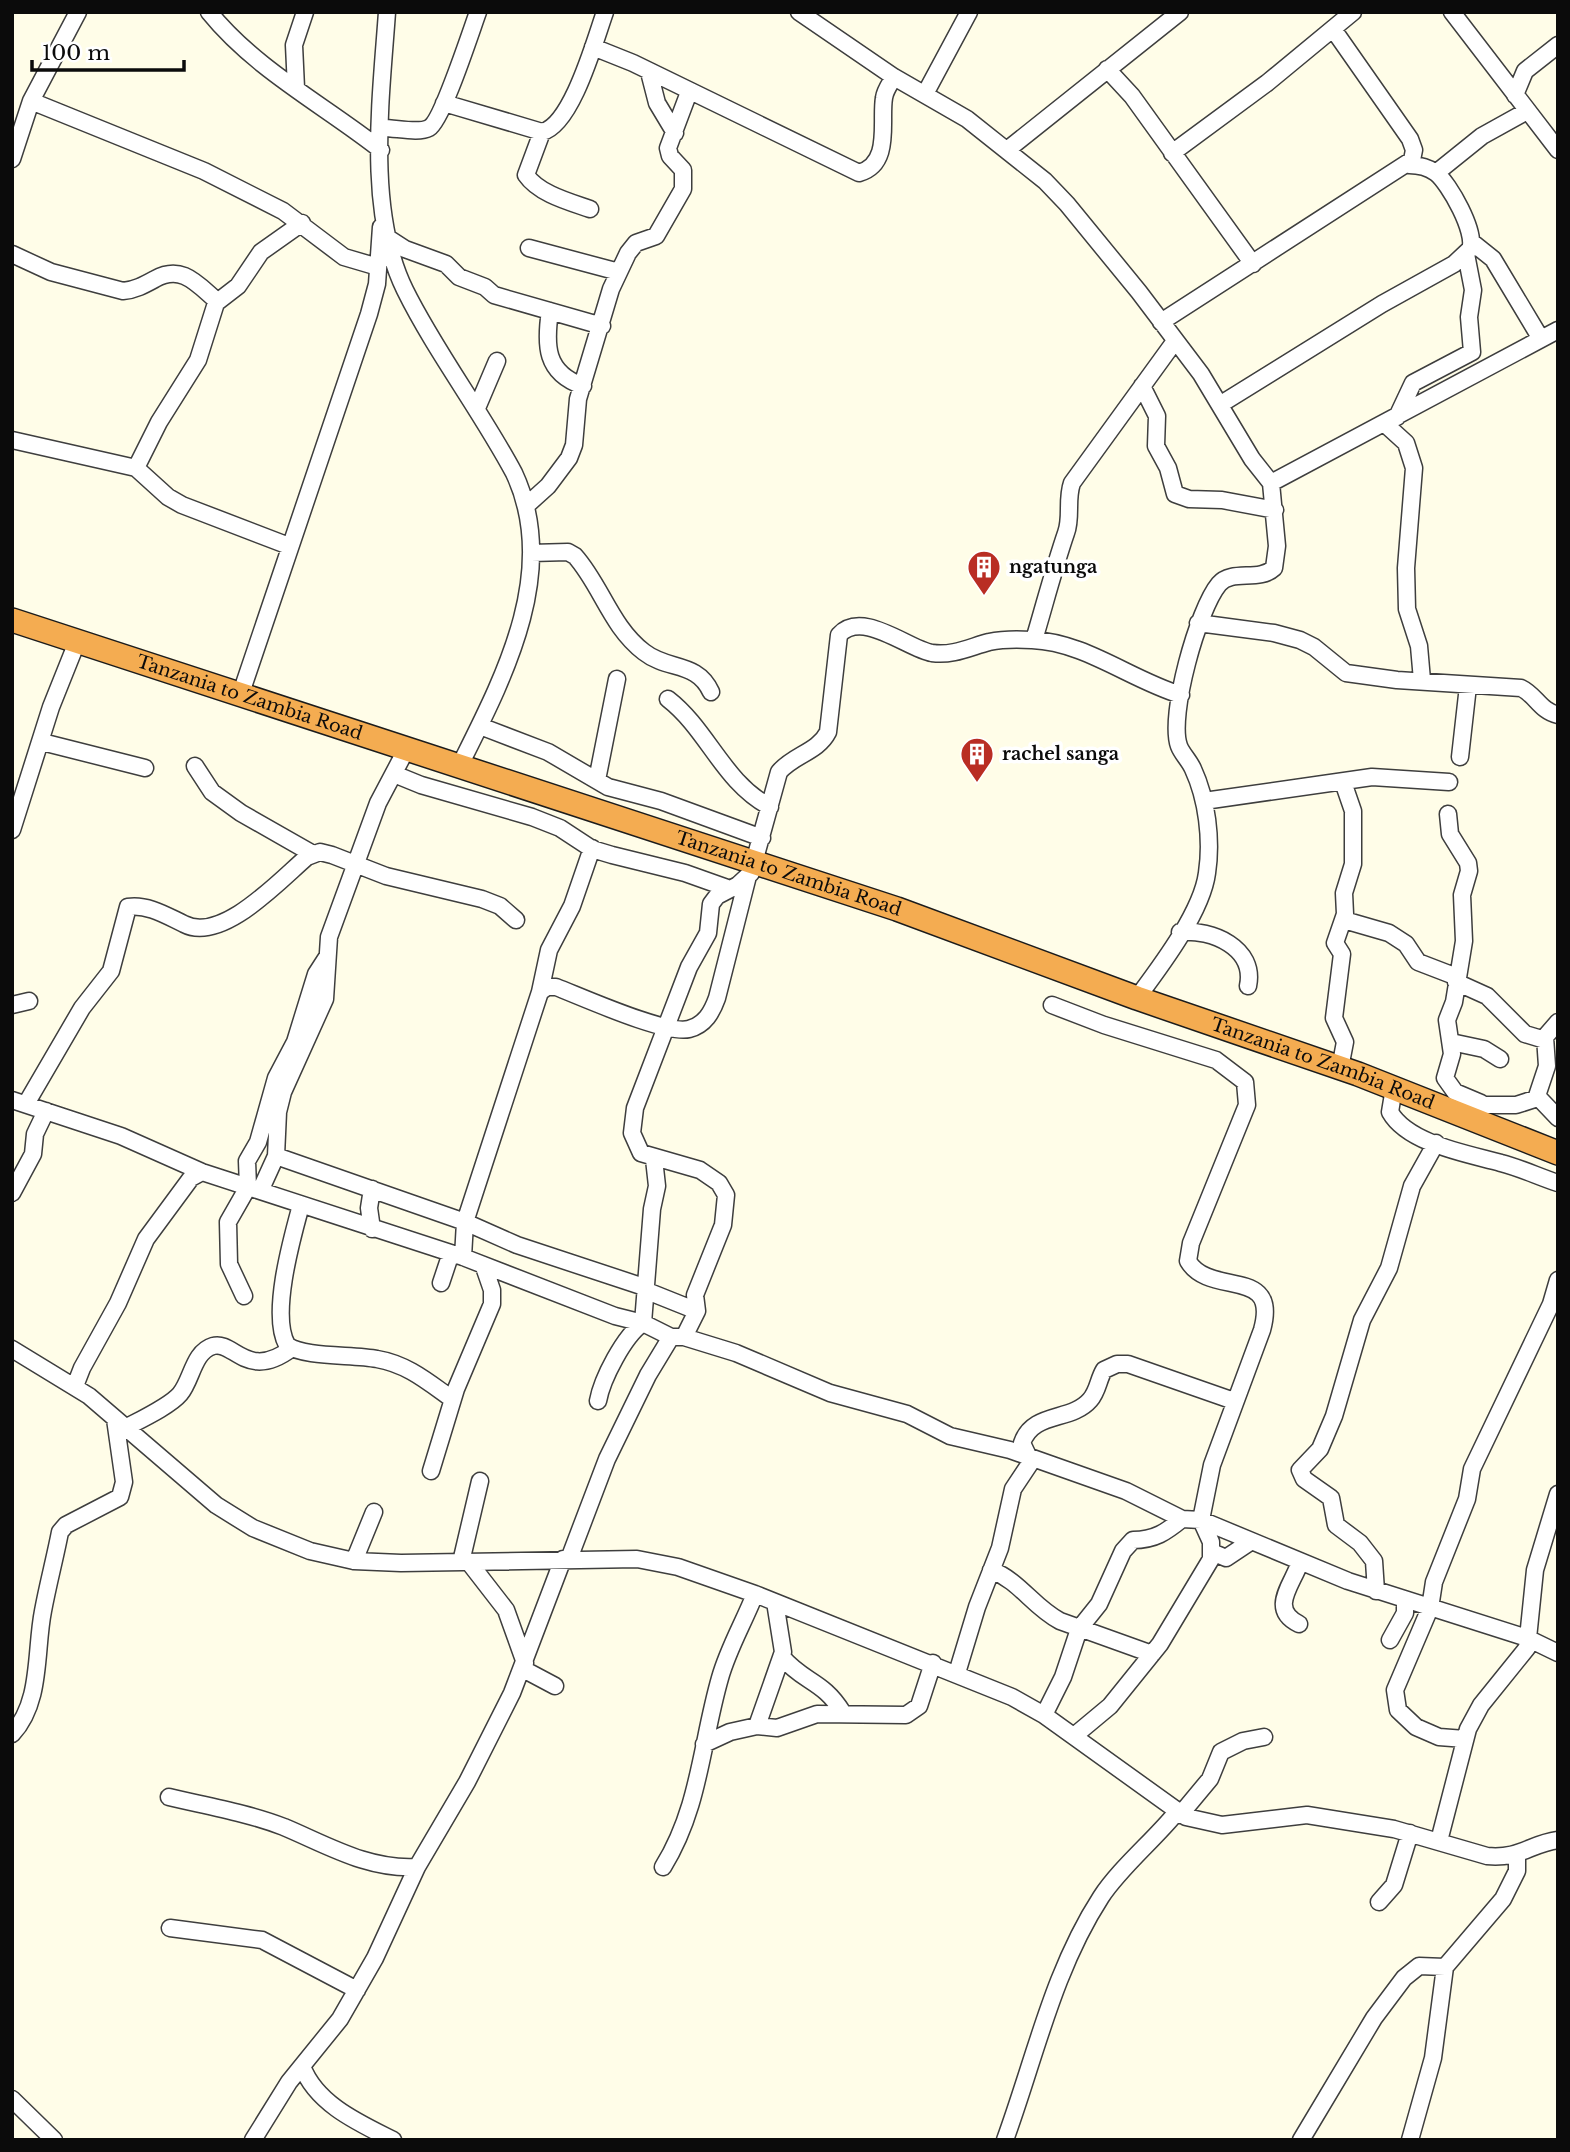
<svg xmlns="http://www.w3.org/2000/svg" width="1570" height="2152" font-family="'Libre Baskerville',serif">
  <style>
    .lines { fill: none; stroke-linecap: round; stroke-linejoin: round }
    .minor-casing { stroke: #3e3e3e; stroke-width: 19 }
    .highway-casing { stroke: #1c1c1c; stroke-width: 26 }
    .minor { stroke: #fff; stroke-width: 16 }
    .highway { stroke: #f4ac51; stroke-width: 23 }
    .labels { text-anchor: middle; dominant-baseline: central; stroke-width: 7; stroke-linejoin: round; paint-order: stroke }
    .poi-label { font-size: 18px; font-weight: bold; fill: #0b0b0b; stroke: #fff; text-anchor: start }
    .street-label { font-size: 18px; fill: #0b0b0b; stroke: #fff }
  </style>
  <rect width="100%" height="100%" fill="#fffde8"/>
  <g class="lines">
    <defs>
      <path id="minor" d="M209,12c47,58 115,93 172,138
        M387,12c-6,86 -21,199 18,278 30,61 76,121 109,183 46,98 -10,204 -54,292
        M799,12l95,65 73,42 78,62 22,23 72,88 62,82 51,85 19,24 6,63 -3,22c-15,14 -42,1 -55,16 -21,25 -51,132 -40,162 3,8 10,14 14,23 14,30 19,71 14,104 -5,39 -47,94 -70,125
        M1452,12l106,138
        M593,47l40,16 226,110c33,-9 21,-52 25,-75 1,-8 6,-14 10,-21
        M1107,69l25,27 121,168
        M649,72l8,31 18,30
        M296,88l-2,-43 11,-33
        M925,94l44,-82
        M1515,95l10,-24 33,-26
        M31,101l173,70 79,40 61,46 34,10
        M444,103l98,29c30,-7 53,-92 63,-120
        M380,128c13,-1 38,6 49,0 13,-7 42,-97 49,-116
        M542,132l-16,43c13,19 44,27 64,34
        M1007,150l173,-138
        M1172,153l95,-70 86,-71
        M12,159l19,-58 47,-89
        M1436,173l46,-37 45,-25
        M388,238l17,11 41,15 13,13 26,10 9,8 108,31
        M1473,243l20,16 48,80
        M529,248l90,24
        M12,254l39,18 72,19c12,-1 21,-6 32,-12 27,-15 42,5 62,22
        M550,311c-5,34 -5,62 33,75
        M1161,322l251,-162 2,-10 -4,-11 -77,-110
        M1142,386l15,30 -1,30 12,22 7,26 14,5 33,1 53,10
        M1221,404l161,-100 72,-40 16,-15c7,-16 -21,-66 -34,-76 -8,-6 -18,-8 -27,-8
        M477,408l20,-47
        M1397,417l16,-34 59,-31 -3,-35 4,-27 -7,-36
        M1384,423l22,20 8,25 -8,100 1,41 12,37 3,34
        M12,440l124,28 32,29 14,8 107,41
        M136,468l23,-46 39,-62 18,-57 22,-17 23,-34 41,-29
        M1271,483l287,-153
        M527,505l21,-19 21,-28 5,-13 4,-46 33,-110 17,-36 8,-10 20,-7 27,-47v-19l-13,-14 -2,-8 21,-56
        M531,553l37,-1 7,4c26,29 36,71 69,96 24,19 53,9 67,40
        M1198,623l76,10 26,7 14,7 32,26 51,7 124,8c15,7 19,23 37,27
        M1034,640c11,-37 20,-72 32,-107 6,-16 0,-33 6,-50l103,-142
        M240,696l129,-382 8,-30 4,-57
        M668,699c40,31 55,83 102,108
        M480,726l68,26 60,35 53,14 101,37
        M42,742l103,26
        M1460,757l8,-71
        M195,766l17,26 29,21 72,41
        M394,774l27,11 111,32 28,11 32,21 20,6 73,18 45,16
        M597,780l20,-101
        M1204,801l168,-24 77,5
        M1448,814l2,20 18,29 1,8 -7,24 2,46 -10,61 -7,18 5,34 -7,24 10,14 26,11 -3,18
        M12,830l39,-123 26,-65
        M1344,920l45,13 17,11 12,18 39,15
        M1180,932c32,-3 76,16 68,54
        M1456,982l31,14 38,38 20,6
        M540,992l9,-42 23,-44 20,-58
        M12,1005l17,-4
        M1052,1005l52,20 112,35 29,22 2,23 -56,138 -3,18c22,37 92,4 74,69l-50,135 -11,55 10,22v17l-51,85 -50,62 -36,30
        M1558,1022l-13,15 2,29 -10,30 21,22
        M1451,1042l33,7 16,10
        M1340,1068l5,-26 -11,-24 8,-64 -7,-11 10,-29 -1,-21 9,-29v-53l-10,-29
        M1394,1088l-4,24c18,32 79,42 111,51 20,5 38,14 57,20
        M12,1100l109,36 81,36 261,85 152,59 28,7 28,14h13l52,16 94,40 77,21 43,22 60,14 116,41 56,28 19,1 147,61 179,57 31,15
        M26,1104l56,-96 29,-37 17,-64c20,-3 39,9 56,17 38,20 97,-45 123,-67l13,-5 12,3 54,21 96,23 18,7 16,14
        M1482,1105h34l22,-7
        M276,1156l189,66 52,23 127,42
        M261,1189l15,-33 2,-44 5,-20 42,-93 4,-62 49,-134 29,-55
        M12,1193l21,-39 2,-20 11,-23
        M301,1205c-9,33 -31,110 -14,140 17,13 67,9 90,14 30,5 51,23 75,40
        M372,1229l-3,-21 3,-19
        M463,1257l2,-35 75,-230 7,-5h9c26,10 110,48 133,42 16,-4 23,-17 28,-31l31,-122
        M441,1283l10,-30
        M647,1291l50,20
        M244,1296l-15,-32 -1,-42 20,-35 -1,-26 11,-19 18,-64 19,-36 21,-68 11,-17
        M684,1337l13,-26 -2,-16 28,-70 3,-30 -7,-12 -19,-13 -59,-17 -9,-20 3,-25 54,-141 19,-34 3,-29 6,-8 21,-11 13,-12 28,-101c14,-17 39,-20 49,-40l11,-97c23,-26 69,14 93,18 21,3 38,-6 57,-11 14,-3 29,-3 43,-2 53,2 99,40 149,55
        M12,1349l77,47 127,109 37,23 57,23 44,10 47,2 236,-4 41,8 77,27 257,103 32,18 142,102 36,8 85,-10 87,14 93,27c34,3 42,-12 71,-16
        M75,1386l7,-18 36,-65 28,-64 45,-61 11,-6
        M598,1401c4,-22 26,-65 45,-78l9,-114 5,-23 -3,-27
        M125,1428c15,-8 45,-22 55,-34 12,-14 13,-42 33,-48 21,-6 34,36 79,2
        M431,1471l25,-82 36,-85v-14l-8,-23
        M1212,1552l14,6 24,-16
        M569,1559l38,-100 41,-84 23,-38
        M354,1561l20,-49
        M468,1561l38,49 19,53
        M461,1562l19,-81
        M991,1570c29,11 42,37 69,51l92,33
        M1376,1591l-2,-30 -14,-18 -24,-18 -5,-27 -27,-19 -4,-9 20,-21 14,-33 28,-96 27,-52 23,-82 24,-43
        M1299,1624c-31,-15 -6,-40 1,-62
        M1390,1640l15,-27v-13
        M782,1657c22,26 41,23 61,56
        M523,1669l32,17
        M957,1673l20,-66 23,-59 13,-59 18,-27 -9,-19c11,-32 49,-21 68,-43 8,-9 8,-20 14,-30l13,-6h11l106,37
        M1044,1715l19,-38 16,-48 20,-25 24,-53 10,-11c22,0 33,-8 49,-21
        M757,1726l26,-74 -8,-50
        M12,1734c30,-32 23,-83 31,-123 5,-27 12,-53 17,-79l6,-7 54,-28 4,-15 -9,-63
        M1465,1739l-26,-2 -23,-10 -18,-17 -3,-20 35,-82 4,-26 33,-83 5,-30 79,-165 7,-24
        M704,1744l26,-12 27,-6 20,2 40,-14 89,1 13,-9 14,-43
        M169,1797c38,9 79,16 115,30 43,18 84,43 133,40
        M1180,1815l30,-36 11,-27 22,-11 21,-4
        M1439,1841l29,-112 13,-24 46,-57 8,-78 23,-76
        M663,1867c37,-60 38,-123 57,-189 8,-29 24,-56 35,-84
        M1379,1902l15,-17 16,-52
        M170,1928l92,12 95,50
        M302,2066c14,38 57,57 91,74
        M12,2099l42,41
        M253,2140l36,-58 51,-63 35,-61 42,-91 50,-85 45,-89 51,-134
        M1005,2140c30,-82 48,-169 96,-243 19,-29 52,-56 75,-84
        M1301,2140l73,-122 30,-40 15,-12 26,1
        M1410,2140l23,-82 12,-91 58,-68 14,-28v-15"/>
      <g id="highway">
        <path id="s1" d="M12,620l885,289 240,89 221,76 200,79"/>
      </g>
    </defs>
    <use href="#minor" class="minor-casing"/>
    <use href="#highway" class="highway-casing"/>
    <use href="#minor" class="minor"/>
    <use href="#highway" class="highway"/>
  </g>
  <defs>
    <symbol id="building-pin" viewBox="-11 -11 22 30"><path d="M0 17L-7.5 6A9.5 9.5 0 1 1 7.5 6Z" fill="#b92d24" stroke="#fff"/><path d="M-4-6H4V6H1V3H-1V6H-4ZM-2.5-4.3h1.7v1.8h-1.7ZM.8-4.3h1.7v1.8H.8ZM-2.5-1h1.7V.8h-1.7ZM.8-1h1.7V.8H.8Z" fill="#fff"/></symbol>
  </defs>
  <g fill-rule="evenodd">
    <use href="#building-pin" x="965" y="548" width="38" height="52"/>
    <use href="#building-pin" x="958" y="735" width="38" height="52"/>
  </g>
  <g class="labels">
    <g class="poi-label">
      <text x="1009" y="567">ngatunga</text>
      <text x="1002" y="754">rachel sanga</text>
    </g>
    <g class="street-label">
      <text stroke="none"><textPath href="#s1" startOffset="250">Tanzania to Zambia Road</textPath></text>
      <text stroke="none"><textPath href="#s1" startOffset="817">Tanzania to Zambia Road</textPath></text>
      <text stroke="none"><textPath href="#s1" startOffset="1384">Tanzania to Zambia Road</textPath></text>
    </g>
  </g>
  <rect width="1570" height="2152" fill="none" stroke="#0b0b0b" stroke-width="28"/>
  <path d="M32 60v10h152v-10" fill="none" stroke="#0b0b0b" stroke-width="3.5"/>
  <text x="42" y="60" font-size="21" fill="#0b0b0b" stroke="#ffffff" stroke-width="5" paint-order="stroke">100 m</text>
</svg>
